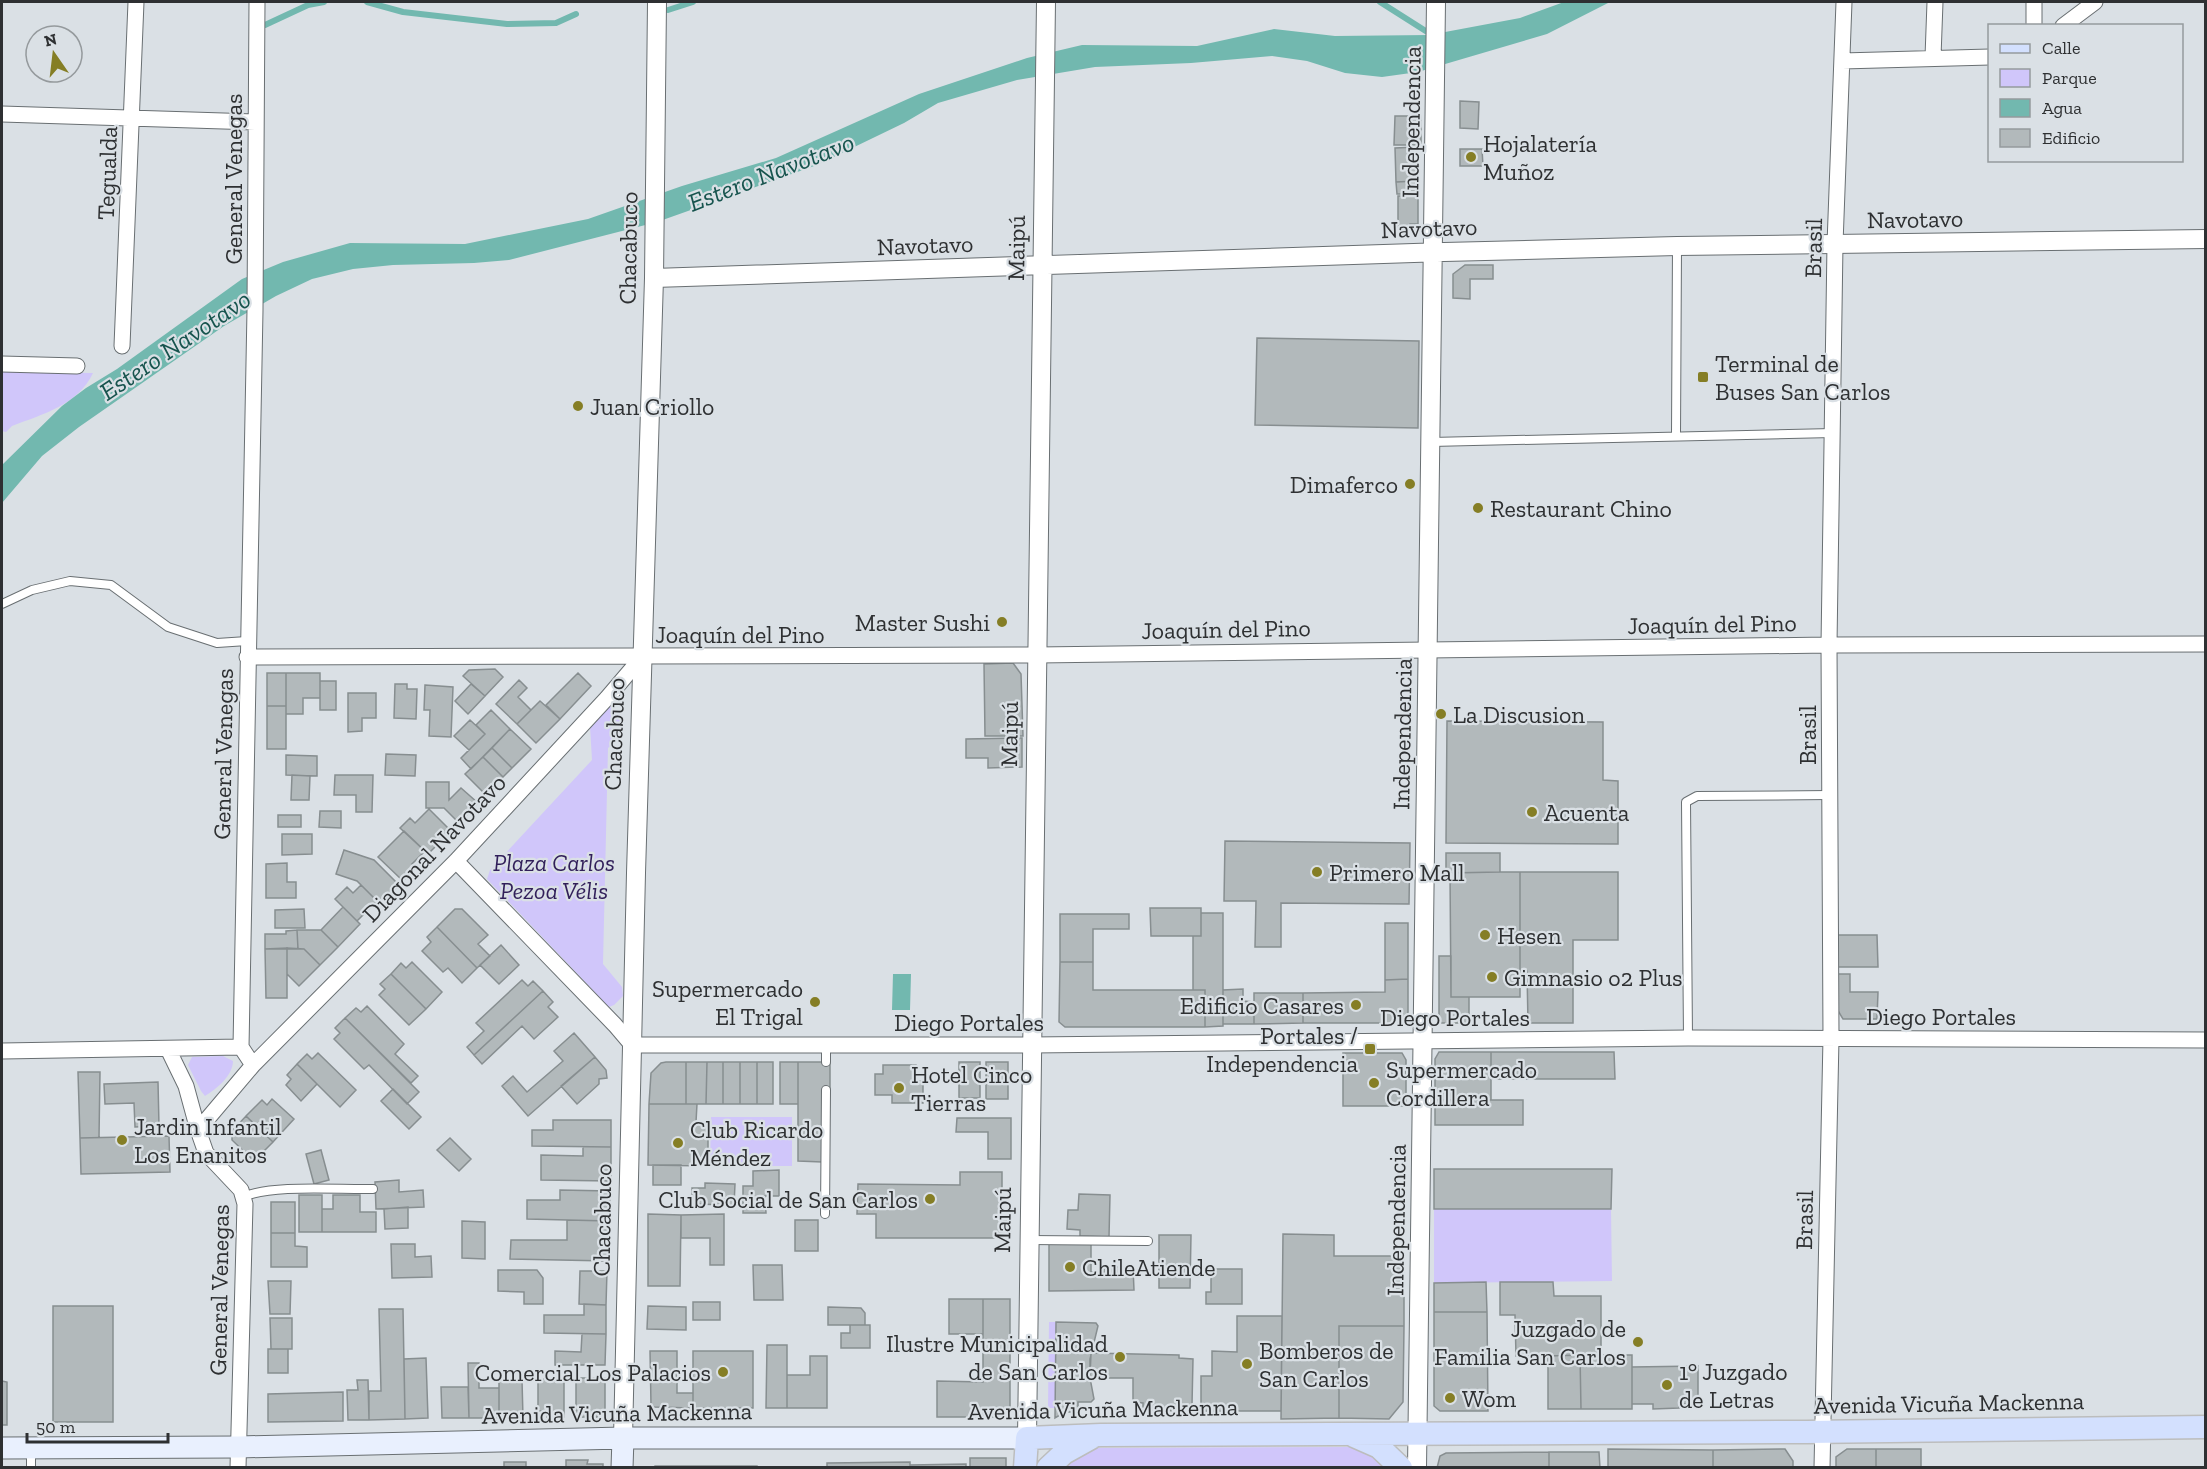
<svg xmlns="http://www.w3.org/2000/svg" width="2207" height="1469" font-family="'Zilla Slab',serif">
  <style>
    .green { fill: #d0c6fa }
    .water { fill: #72b8af }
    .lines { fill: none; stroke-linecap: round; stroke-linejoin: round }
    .stream { stroke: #72b8af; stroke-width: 6 }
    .building { fill: #b2b9bb; stroke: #878e90; stroke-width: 1.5 }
    .service-casing { stroke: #696f72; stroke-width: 10 }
    .minor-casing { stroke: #696f72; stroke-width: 17 }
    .tertiary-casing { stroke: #696f72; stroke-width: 20 }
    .secondary-casing { stroke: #696f72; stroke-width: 23 }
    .primary-casing { stroke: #bcbdbd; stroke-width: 25 }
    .service { stroke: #fff; stroke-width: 8 }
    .minor { stroke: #fff; stroke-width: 15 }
    .tertiary { stroke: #fff; stroke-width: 18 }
    .secondary { stroke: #e9f0fe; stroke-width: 21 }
    .primary { stroke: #d3e0fe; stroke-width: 22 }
    .poi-dot { fill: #857e25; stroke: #dae0e5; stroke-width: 2 }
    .labels { text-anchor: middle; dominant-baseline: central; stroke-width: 4.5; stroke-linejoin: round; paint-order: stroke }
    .street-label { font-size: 24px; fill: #2e3032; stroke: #dae0e5 }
    .poi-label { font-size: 24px; fill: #2e3032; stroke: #dae0e5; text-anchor: start }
    .park-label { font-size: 24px; font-style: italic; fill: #311f5a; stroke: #dae0e5 }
    .water-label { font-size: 26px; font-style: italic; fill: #17544e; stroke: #dae0e5 }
  </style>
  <rect width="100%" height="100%" fill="#dae0e5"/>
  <path class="green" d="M2,372l91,1c-15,32 -50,41 -81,53l-6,6 -4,-1z
    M610,706l11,6 4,11 -2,13 -15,12 -5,216 19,23 1,9 -9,9 -5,2 -122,-128 3,-9 102,-110 -2,-34z
    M223,1056l10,5c0,14 -16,28 -28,35l-4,-5 -13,-26 4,-8z
    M711,1117h81v49h-82z
    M1434,1209h177l1,72 -178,2z
    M1049,1322h7l-1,86h-7z
    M1357,1447l17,7 10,13 -330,1 31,-20z"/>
  <path class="water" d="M1564,2h46l-63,32 -129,38 -36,5 -37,-4 -38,-12 -35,-5 -81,7 -96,4 -78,13 -79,23 -34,20 -87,42 -160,57 -148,38 -35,3 -81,2 -40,4 -41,10 -36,17 -52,30 -145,101 -37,29 -40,47v-38l60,-59 24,-18 31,-19 125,-90 41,-17 67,-19 115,1 123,-25 94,-33 94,-28 143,-64 108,-36 55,-13 115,1 77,-17 61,7 94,-1 91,-17z
    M893,974h18l-1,36h-18z"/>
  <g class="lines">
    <path class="stream" d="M367,2l36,10 104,12 49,-1 20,-9
      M1380,2l52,33
      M668,10l25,-8
      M265,25l43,-20 16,-3"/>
  </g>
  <path class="building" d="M1460,101l19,1 -1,27 -18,-1z
    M1395,116h26v29h-27z
    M1416,147l1,34 -21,1 -1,-34z
    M1460,149h22l1,17h-23z
    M1417,181l1,13h-21l-1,-12z
    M1398,196h20v28h-8v3h-12z
    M1465,265h28v14h-23v20l-17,-1v-24z
    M1257,338l162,3 -1,87 -163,-3z
    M1013,663l8,11 2,62h-38l-1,-72z
    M495,669l8,8 -18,19 -22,-20 6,-6z
    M267,673h19v33h-19z
    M286,673h34v25h-17v16h-17z
    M578,673l13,13 -31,33 -14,-14z
    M519,680l8,8 -9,9 13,13 -14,14 -21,-20z
    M320,681h16v29h-16z
    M395,684h12v5h10l-1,30 -22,-1z
    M471,684l14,12 -17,18 -13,-13z
    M425,685l28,2 -2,50 -22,-1 1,-26h-6z
    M348,693h28v25h-14v13l-14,1z
    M540,701l20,18 -24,24 -19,-19z
    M267,706h19v43h-19z
    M491,710l19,19 -39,40 -10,-11 24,-24 -9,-9z
    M470,720l15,14 -16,16 -15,-14z
    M1447,721l156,1v58l15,1v63l-172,-1z
    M510,729l21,20 -19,19 -20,-20z
    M1022,738v29l-34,1v-10h-22v-19z
    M492,748l20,20 -9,9 -20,-20z
    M386,754l30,1 -1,21 -30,-1z
    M286,755l31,1v20l-31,-1z
    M483,757l20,20 -18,17 -20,-20z
    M292,775l18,1 -1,24h-18z
    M335,775h38l-1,37h-16v-17h-22z
    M426,782h23v18l12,-12 17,15 -19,20 -15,-15h-18z
    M429,809l22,22 -23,23 -28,-26 10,-10 5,5z
    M320,811h21v17l-22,-1z
    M278,815h23v12h-23z
    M404,831l21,20 -13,13 4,3 -13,14 -25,-24z
    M282,834h30v20l-30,1z
    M1225,841l185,2 -1,61 -128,-1v44h-26l1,-46h-32z
    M344,850l30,10 25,25 -19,19 -23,-23 -21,-7z
    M1446,853h54v19l-54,1z
    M287,863v19h9v16h-30v-34z
    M1500,872h20v125h-69l-1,-124z
    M1520,872h98v68h-45v83h-45l-1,-52h-7z
    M361,885l16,16 -20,20 -22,-22 12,-12 6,6z
    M343,907l17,17 -22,23 -17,-17z
    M1150,908h51v28h-50z
    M304,909l1,19h-30v-18z
    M455,909h7l26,26 -10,9 12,12 -13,12 -40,-41z
    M1201,913h22v113l-18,1v-37h-12v-54h8z
    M1060,914h69v15h-36v33h-33z
    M1385,923h23v56l-23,1z
    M437,927l40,41 -15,15 -14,-15 -5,4 -21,-21 9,-9 -4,-5z
    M297,930h24l17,17 -18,18 -16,-16h-6z
    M297,930l1,19h-33v-15h21v-3z
    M1837,935h40l1,32h-41z
    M501,945l18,20 -20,19 -19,-19z
    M287,948v50h-21l-1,-49z
    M287,948l17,1 16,16 -21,21 -12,-12z
    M1439,956h12v41h18v26h-30z
    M412,962l30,30 -16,17 -35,-35 10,-11 5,5z
    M1060,962h33v28h112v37h-140l-6,-5z
    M391,974l35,35 -17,16 -30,-30 6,-6 -5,-5z
    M1837,974h13v18h28l-1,27h-34l-6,-10z
    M1408,979v38l-5,6 -21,1v-1h-79v-30l82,-1v-12z
    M522,980l6,6 5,-5 10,10 -69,64 -7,-8 17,-16 -8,-8z
    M1243,989v12l11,1v22h-31v-34z
    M543,991l10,11 -5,5 10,10 -24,22 -12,-13 -40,38 -8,-9z
    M1254,993h49v30l-49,1z
    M367,1006l37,38 -9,10 23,22 -7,7 -66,-65 11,-10 5,4z
    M345,1018l74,74 -12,12 -38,-39 -5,4 -30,-30 6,-6 -5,-5z
    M574,1033l21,24 -67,59 -26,-30 11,-10 14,16 36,-31 -9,-10z
    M1439,1052h52v48h-56v-41z
    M1491,1052h123l1,27h-124z
    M318,1053l38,37 -16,17 -43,-43 10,-10 5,5z
    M1343,1053h59l4,7v46h-63z
    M595,1057l11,13 1,8 -8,1v5l-22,20 -16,-18z
    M666,1062h20v42h-37l2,-31 10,-10z
    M686,1062h21l-1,42h-20z
    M707,1062h16v42h-17z
    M723,1062h17v42h-17z
    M740,1062h17v42h-17z
    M757,1062h16v42h-16z
    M780,1062h18v42h-18z
    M798,1062h32v28h-7l-1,72 -24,-1z
    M959,1062h21v36h-21z
    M986,1062h22v37h-22z
    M297,1064l20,20 -16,17 -15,-16 5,-6 -4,-4z
    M883,1065h33v16h7v22h-31v-8h-17v-21h8z
    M78,1072h22l-1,66h-19z
    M158,1082l1,44 -24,1 -1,-24 -29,1 -1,-20z
    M393,1089l28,28 -12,12 -28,-28z
    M272,1099l22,20 -21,23 -27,-26 16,-16 5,5z
    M1435,1100h88v25h-88z
    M649,1104h48l-1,18h12v44l-60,-1z
    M246,1116l27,26 -19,19 -22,-21v-9z
    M957,1118h54v41h-23v-27h-32z
    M553,1120h58v27l-79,-1v-16h21z
    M169,1136l1,36 -89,2 -1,-36z
    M450,1138l21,21 -12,12 -22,-21z
    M583,1147h28v34l-70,-1v-25l42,1z
    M321,1150l8,30 -15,4 -8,-30z
    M653,1165h28v20h-28z
    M1434,1169h178l-1,40h-177z
    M779,1170v26h-14l1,17h-23v-27h10v-15z
    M960,1172h42v41h9v25h-135v-24h-19l1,-30 102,1z
    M399,1180v12l24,-2 1,17 -48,2 -1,-27z
    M705,1183l30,1 -1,21 -42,-1v-16h13z
    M560,1190l50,1 -1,30 -82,-2v-19h33z
    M1079,1194l31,1 -1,42 -29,-1v-6l-13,-1 1,-19h10z
    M299,1195h23v37h-23z
    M333,1195h27v17h16v20h-54v-23h11z
    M271,1202h24v31h-24z
    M408,1207v21l-23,1 -1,-20z
    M648,1214l33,1 -1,71h-32z
    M724,1214v51h-14v-27h-29v-23z
    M567,1220l42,1 -1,40 -98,-2 1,-19h56z
    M795,1220h23v31h-23z
    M462,1221l23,1v37l-23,-1z
    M271,1233h24v13l12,1v20h-36z
    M1283,1234l51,1v21h70v70h-65v92l-58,1z
    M1159,1235h32l-1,53h-31z
    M1049,1243h42v29h13v-5h29l1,23 -85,1z
    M391,1244h24v13l16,-1 1,21 -40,1z
    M753,1265h29l1,35h-29z
    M1211,1269h31v35h-36v-12h5z
    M498,1270h39l6,8v26h-19v-12l-26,-1z
    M580,1271h27l-1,34 -27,-1z
    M268,1281h23l-1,33h-20z
    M1486,1282l1,30h-53v-29z
    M1500,1282h53l1,14h47v59l-85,1 -1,-41h-15z
    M949,1299h34v35h-34z
    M983,1299h27v108l-13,10h-60v-36l46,1z
    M693,1302h27v18h-27z
    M584,1304l22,1v29l-62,-1v-18h40z
    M53,1306h60v116h-60z
    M648,1306l38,1v23l-39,-1z
    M828,1307l33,1 4,5v12h-37z
    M379,1309h24l2,110 -36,1v-29h12z
    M1434,1312h53l1,99h-48l-6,-5z
    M1237,1316h45l-1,95h-80v-35h11v-25l25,1z
    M270,1318h22v31h-21z
    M1056,1322l40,1 2,3 -8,33v19l4,21 -3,3h-13v10h-13l-10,6z
    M850,1325h20v23h-29v-15h9z
    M1339,1326h65l-1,76 -14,17 -50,-1z
    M582,1334h24l-1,31h-50v-14l26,1z
    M767,1345h20v63h-21z
    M268,1349h20v24h-20z
    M650,1351h27v42h16v15l-39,-1 -3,-2z
    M693,1351h60v57h-60z
    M1091,1353l88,2v3l14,1 -1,46h-11v6l-38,-1v-7l-10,-1v-24h-43z
    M1580,1355l1,54h-33v-53z
    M1580,1355h52v54h-51z
    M810,1356h17v52h-40v-33h23z
    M426,1358l2,60 -23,1 -1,-60z
    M468,1363h11v25h20v30h-30z
    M1698,1366v38h-19v4l-26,1v-5h-21v-37z
    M576,1378h29v39h-29z
    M538,1379h26v38h-17l1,-6h-10z
    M357,1380h11l1,40h-21l-1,-30h11z
    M499,1380h23l1,37 -24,1z
    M2,1381l5,1v43h-5z
    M441,1387h27l1,31h-27z
    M343,1392v29l-75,1v-28z
    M1608,1449l105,1v18h-105z
    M1785,1449l8,12v7h-80v-18z
    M1847,1449h29v19h-40v-11z
    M1876,1449h45v19h-45z
    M1549,1452v16h-112l3,-12 6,-3z
    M1549,1452h50l1,16 -51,-1z
    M970,1458h36v10h-36z
    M566,1460h22l-1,4h16v4h-37z
    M504,1462h22v6h-22z
    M910,1462v6h-83v-5z
    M966,1464v4h-56v-3z
    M655,1466h102v2h-104z"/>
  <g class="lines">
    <defs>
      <path id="service" d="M1676,436l1,-190
        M1431,442l402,-9
        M2,604l30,-14 38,-9 41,4 57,42 49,16 30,-2
        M1688,1038l-2,-236 11,-6 133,-1
        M826,1045v17
        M243,1197c29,-13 97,-7 130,-8
        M825,1214l1,-124
        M1029,1240l119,1
        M31,1449v19"/>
      <path id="minor" d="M2034,26v-24
        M2063,26l32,-24
        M1933,57l2,-55
        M1842,61l148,-4
        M2,114l253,8
        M122,346l14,-344
        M2,364l75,2
        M247,657l790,-2 792,-10 377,-1
        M456,861l159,164 17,20h399l657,-7 518,2
        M168,1049l18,37 12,44
        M2,1051l239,-4
        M253,1065l-12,-18 14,-737 2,-308
        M238,1468l7,-264 -4,-14 -35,-37 -8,-23 55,-65 203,-204 151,-163 35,-41
        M1822,1468l9,-430 -2,-393 6,-401 9,-242"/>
      <path id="tertiary" d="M654,278l790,-26 233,-6 529,-7
        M623,1438l13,-565 18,-595 3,-276
        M1027,1438l19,-1436
        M1417,1468l19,-1466"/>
      <path id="secondary" d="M2,1448l237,-1 384,-9h404
        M622,1468l1,-30"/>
      <path id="primary" d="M1354,1436l25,11 22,21
        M1025,1468l2,-30 74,-3 706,-3 399,-5
        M1048,1468l16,-15 27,-15"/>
    </defs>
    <use href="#service" class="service-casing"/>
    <use href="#minor" class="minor-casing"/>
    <use href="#tertiary" class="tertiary-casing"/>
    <use href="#secondary" class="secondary-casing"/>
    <use href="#primary" class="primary-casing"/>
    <use href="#service" class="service"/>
    <use href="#minor" class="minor"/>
    <use href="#tertiary" class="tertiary"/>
    <use href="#secondary" class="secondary"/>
    <use href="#primary" class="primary"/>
  </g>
  <g class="poi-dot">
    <circle cx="1471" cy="157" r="6"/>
    <rect x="1697" y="371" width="12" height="12" rx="3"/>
    <circle cx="578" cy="406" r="6"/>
    <circle cx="1410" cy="484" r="6"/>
    <circle cx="1478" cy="508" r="6"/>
    <circle cx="1002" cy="622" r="6"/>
    <circle cx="1441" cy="714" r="6"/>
    <circle cx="1532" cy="812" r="6"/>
    <circle cx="1317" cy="872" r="6"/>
    <circle cx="1485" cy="935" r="6"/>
    <circle cx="1492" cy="977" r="6"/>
    <circle cx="815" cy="1002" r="6"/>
    <circle cx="1356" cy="1005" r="6"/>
    <rect x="1364" y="1043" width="12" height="12" rx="3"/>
    <circle cx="1374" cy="1083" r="6"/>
    <circle cx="899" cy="1088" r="6"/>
    <circle cx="122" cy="1140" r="6"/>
    <circle cx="678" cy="1143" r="6"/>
    <circle cx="930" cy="1199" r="6"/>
    <circle cx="1070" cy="1267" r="6"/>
    <circle cx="1638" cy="1342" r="6"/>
    <circle cx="1120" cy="1357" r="6"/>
    <circle cx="1247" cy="1364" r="6"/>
    <circle cx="723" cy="1372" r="6"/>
    <circle cx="1667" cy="1385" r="6"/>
    <circle cx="1450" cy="1398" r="6"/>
  </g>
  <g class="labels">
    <g class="street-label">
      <text transform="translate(1411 122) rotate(-89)">Independencia</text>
      <text transform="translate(107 173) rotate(-88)">Tegualda</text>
      <text transform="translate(233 179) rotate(-90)">General Venegas</text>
      <text transform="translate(1915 219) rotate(-1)">Navotavo</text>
      <text transform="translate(1429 228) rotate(-2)">Navotavo</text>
      <text transform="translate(925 245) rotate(-2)">Navotavo</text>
      <text transform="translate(628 248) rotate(-89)">Chacabuco</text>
      <text transform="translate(1016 248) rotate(-89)">Maipú</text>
      <text transform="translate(1813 248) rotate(-89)">Brasil</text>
      <text transform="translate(1712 624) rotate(-1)">Joaquín del Pino</text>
      <text transform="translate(1226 629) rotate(-1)">Joaquín del Pino</text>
      <text x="740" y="634">Joaquín del Pino</text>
      <text transform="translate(614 734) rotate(-88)">Chacabuco</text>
      <text transform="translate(1009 734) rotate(-89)">Maipú</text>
      <text transform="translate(1402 734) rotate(-89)">Independencia</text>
      <text transform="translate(1807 735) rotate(-90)">Brasil</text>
      <text transform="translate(223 754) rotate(-89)">General Venegas</text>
      <text transform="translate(434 848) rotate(-46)">Diagonal Navotavo</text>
      <text x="1941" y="1016">Diego Portales</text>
      <text x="1455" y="1017">Diego Portales</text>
      <text x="969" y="1022">Diego Portales</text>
      <text transform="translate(602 1220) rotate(-89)">Chacabuco</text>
      <text transform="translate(1002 1220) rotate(-89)">Maipú</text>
      <text transform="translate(1396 1220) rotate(-89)">Independencia</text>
      <text transform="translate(1804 1220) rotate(-89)">Brasil</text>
      <text transform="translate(219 1290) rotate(-89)">General Venegas</text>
      <text transform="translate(1949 1403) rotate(-1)">Avenida Vicuña Mackenna</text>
      <text transform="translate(1103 1409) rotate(-1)">Avenida Vicuña Mackenna</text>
      <text transform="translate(617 1413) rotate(-1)">Avenida Vicuña Mackenna</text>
    </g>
    <g class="poi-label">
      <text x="1483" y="143">Hojalatería<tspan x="1483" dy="28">Muñoz</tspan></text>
      <text x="1715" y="363">Terminal de<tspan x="1715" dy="28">Buses San Carlos</tspan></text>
      <text x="590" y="406">Juan Criollo</text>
      <text x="1398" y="484" text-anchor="end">Dimaferco</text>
      <text x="1490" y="508">Restaurant Chino</text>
      <text x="990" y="622" text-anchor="end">Master Sushi</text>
      <text x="1453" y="714">La Discusion</text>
      <text x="1544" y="812">Acuenta</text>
      <text x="1329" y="872">Primero Mall</text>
      <text x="1497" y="935">Hesen</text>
      <text x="1504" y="977">Gimnasio o2 Plus</text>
      <text x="803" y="988" text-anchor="end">Supermercado<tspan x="803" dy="28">El Trigal</tspan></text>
      <text x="1344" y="1005" text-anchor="end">Edificio Casares</text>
      <text x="1358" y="1035" text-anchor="end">Portales /<tspan x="1358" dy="28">Independencia</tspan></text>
      <text x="1386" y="1069">Supermercado<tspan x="1386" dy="28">Cordillera</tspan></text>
      <text x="911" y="1074">Hotel Cinco<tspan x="911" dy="28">Tierras</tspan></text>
      <text x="134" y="1126">Jardin Infantil<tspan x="134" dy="28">Los Enanitos</tspan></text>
      <text x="690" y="1129">Club Ricardo<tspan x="690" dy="28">Méndez</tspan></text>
      <text x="918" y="1199" text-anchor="end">Club Social de San Carlos</text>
      <text x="1082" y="1267">ChileAtiende</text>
      <text x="1626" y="1328" text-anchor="end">Juzgado de<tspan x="1626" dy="28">Familia San Carlos</tspan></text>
      <text x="1108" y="1343" text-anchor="end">Ilustre Municipalidad<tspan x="1108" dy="28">de San Carlos</tspan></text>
      <text x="1259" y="1350">Bomberos de<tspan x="1259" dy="28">San Carlos</tspan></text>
      <text x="1679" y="1371">1° Juzgado<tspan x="1679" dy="28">de Letras</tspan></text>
      <text x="711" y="1372" text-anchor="end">Comercial Los Palacios</text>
      <text x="1462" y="1398">Wom</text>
    </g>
    <g class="park-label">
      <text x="554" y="862">Plaza Carlos<tspan x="554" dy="28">Pezoa Vélis</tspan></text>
    </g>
    <g class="water-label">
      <text transform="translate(771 172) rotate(-21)">Estero Navotavo</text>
      <text transform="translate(175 345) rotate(-34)">Estero Navotavo</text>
    </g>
  </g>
  <rect width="2207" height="1469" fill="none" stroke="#2e3032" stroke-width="6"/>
  <rect x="1988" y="24" width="195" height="138" fill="#dae0e5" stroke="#959a9d" stroke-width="1.5"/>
  <rect x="2000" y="44" width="30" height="9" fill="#d3e0fe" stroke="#959a9d" stroke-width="1.5"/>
  <text x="2042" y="54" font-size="18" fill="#2e3032">Calle</text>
  <rect x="2000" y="69" width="30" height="18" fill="#d0c6fa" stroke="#959a9d" stroke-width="1.5"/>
  <text x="2042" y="84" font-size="18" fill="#2e3032">Parque</text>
  <rect x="2000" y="99" width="30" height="18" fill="#72b8af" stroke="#959a9d" stroke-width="1.5"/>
  <text x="2042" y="114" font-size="18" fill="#2e3032">Agua</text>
  <rect x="2000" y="129" width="30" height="18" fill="#b2b9bb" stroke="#959a9d" stroke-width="1.5"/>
  <text x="2042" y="144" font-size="18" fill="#2e3032">Edificio</text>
  <g transform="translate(54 54) rotate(346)"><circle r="28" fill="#dae0e5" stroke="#959a9d" stroke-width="1.5"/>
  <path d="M0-4.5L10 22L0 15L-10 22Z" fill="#857e25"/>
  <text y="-9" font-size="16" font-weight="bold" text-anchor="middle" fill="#2e3032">N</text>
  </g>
  <path d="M27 1433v9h141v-9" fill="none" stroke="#2e3032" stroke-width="3"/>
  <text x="36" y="1433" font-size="18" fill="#2e3032" stroke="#dae0e5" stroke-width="4.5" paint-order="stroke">50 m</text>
</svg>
